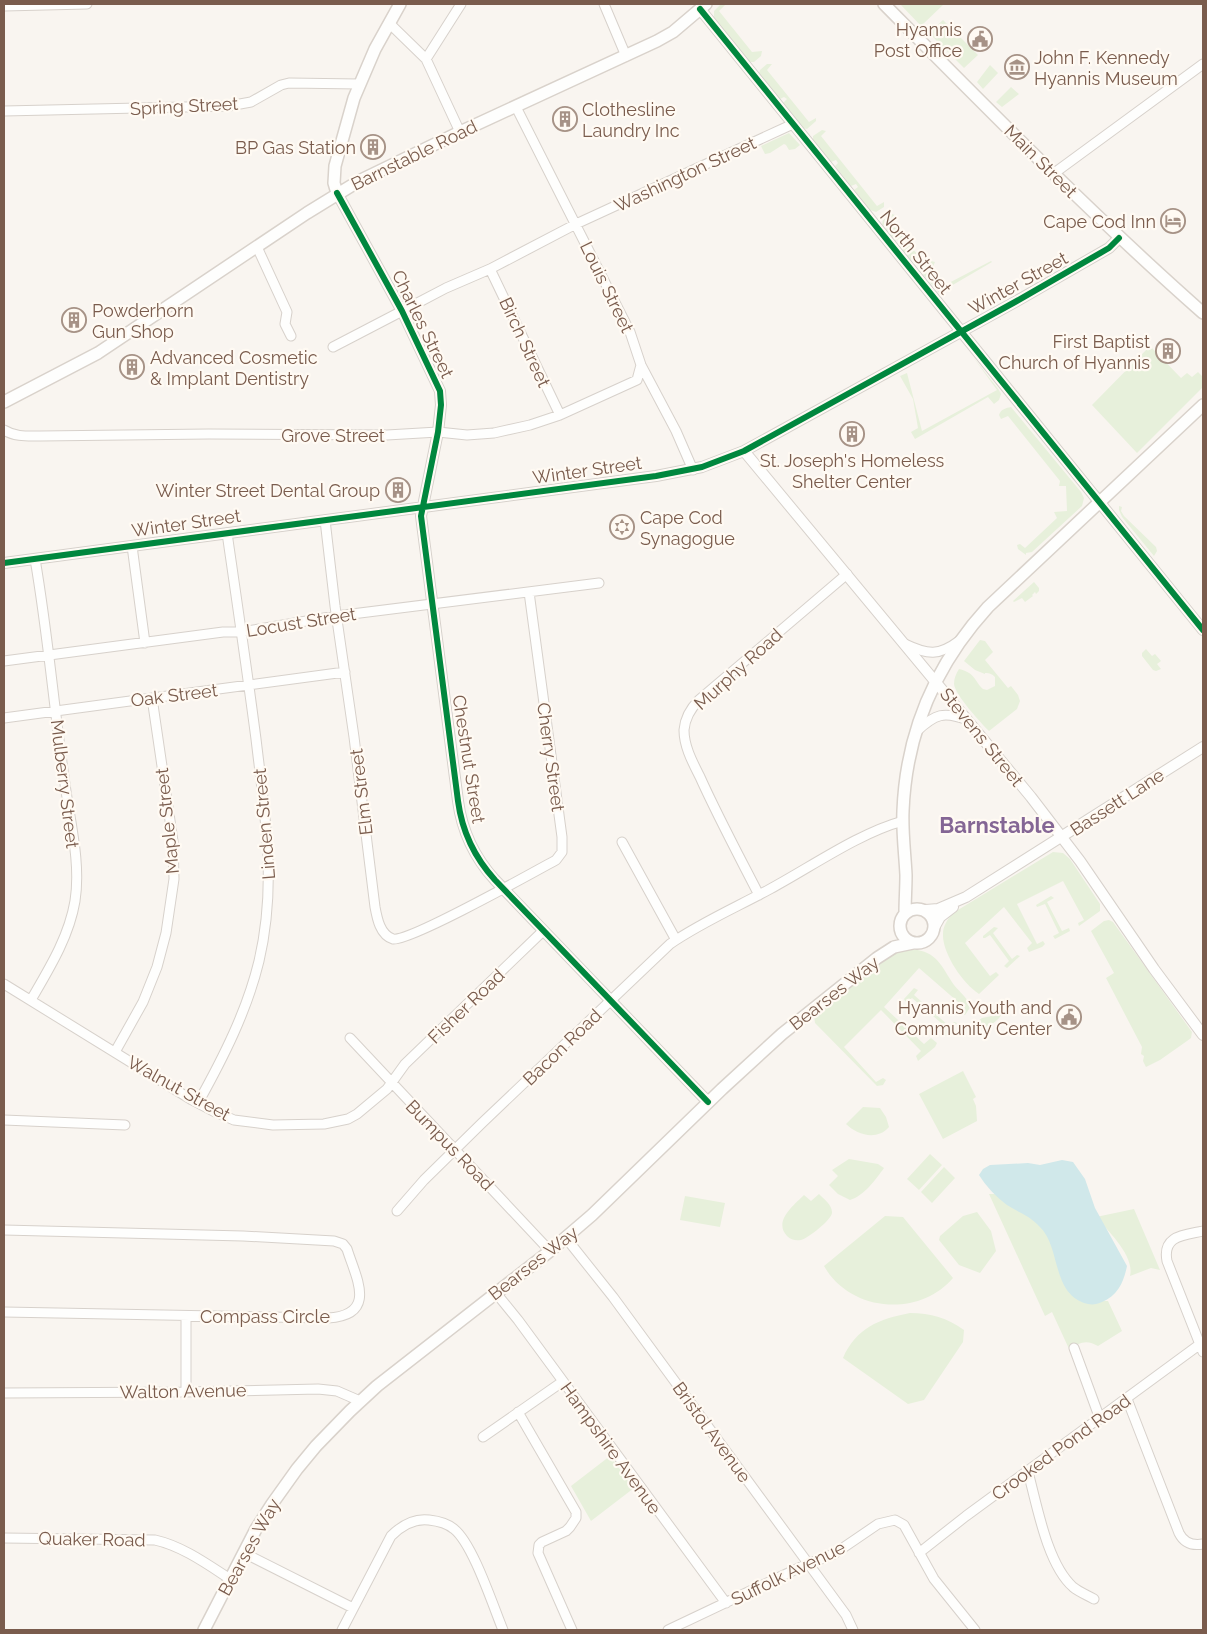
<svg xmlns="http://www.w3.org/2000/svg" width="1207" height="1634" font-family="Raleway,sans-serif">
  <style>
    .green { fill: #e7f0db }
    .water { fill: #d0e8ea }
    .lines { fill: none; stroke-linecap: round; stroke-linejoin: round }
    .minor-casing { stroke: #d7d1cb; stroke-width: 11 }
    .tertiary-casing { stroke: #d7d1cb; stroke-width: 12 }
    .secondary-casing { stroke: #d9d2cb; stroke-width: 14 }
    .minor { stroke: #fefefd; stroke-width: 9 }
    .tertiary { stroke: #fefefd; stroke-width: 10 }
    .secondary { stroke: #fefefd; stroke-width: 11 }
    .cycleway-casing { stroke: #fffaf3; stroke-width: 9 }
    .cycleway { stroke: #00873e; stroke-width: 6 }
    .labels { text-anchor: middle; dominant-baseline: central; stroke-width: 4.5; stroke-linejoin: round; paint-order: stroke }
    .poi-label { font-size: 18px; fill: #7a5c4d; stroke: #fffaf3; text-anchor: end }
    .street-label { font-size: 18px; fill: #7a5c4d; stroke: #fffaf3 }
    .district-label { font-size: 22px; font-weight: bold; fill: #846695; stroke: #fffaf3 }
  </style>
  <rect width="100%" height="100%" fill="#f9f5f0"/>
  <path class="green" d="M721,4h5l-7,7 33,41 10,-1 -1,5 -7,6h-5l-35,-43v-8z
    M900,4h44l-23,22z
    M943,20l35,35 -14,13 -35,-35z
    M767,64h5l-5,6 42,52 7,-4v3l-9,8 -4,-1 -20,-25 4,-4 -3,-2 -4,2 -21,-25 1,-4z
    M990,65l8,8 -15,16 -6,-7z
    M1011,87l8,7 -17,13 -6,-5z
    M822,130l4,1 -5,5 56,70 7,-4v5l-8,5 -6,-2 -16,-20 4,-3 -2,-3 -5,2 -16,-20 3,-3 -2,-3 -5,2 -18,-22v-4z
    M789,133l11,12 -5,4 -6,1 -3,-5 -2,-1 -14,9 -5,1 -4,-8z
    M892,214l3,1 -6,5 28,34 6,-5v5l-8,6 -5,-1 -12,-14 4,-5 -2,-2 -5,3 -13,-16 1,-5z
    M931,261l4,1 -4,9 12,15 48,-25 1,1 -53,31 -18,-21v-3z
    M1150,346l31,32 6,-5 5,4 6,-5 5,5v10l-66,66 -45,-48z
    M973,357l26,33 2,4 -2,6 -5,4 -6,-7 -73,42 -4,-7 7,-4 -5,-29 -13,-23 7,-3 15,58 75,-41z
    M1011,407l70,85 3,6 -2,8 -50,46 -6,1v2l-8,-6 -1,-4 3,-1 5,4 32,-30 -3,-6 13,-1 -1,-25h-7l1,-5 -52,-65 -7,3 -2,-4c2,-6 7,-7 12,-8z
    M1119,506l3,1 -1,4 3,5 32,31 1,4 -3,5 -32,-39 -3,-7z
    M1034,582l5,6v3l-3,3 -1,-2 -3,3 1,1 -8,6 -3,-4 -8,4 -1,-1z
    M980,640l5,1 8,11 -8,8 23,28 3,-2 7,9 2,6 -3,8 -28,22c-8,-8 -34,-36 -35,-47 0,-6 2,-10 5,-15 17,4 15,12 24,20l4,1 8,-4v-9c-3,-3 -5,-4 -10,-4v1l-10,-4 -11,-9z
    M1146,649l6,7 3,-2 6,7 -4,3 4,5 -5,2 -3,-1 -11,-14v-3z
    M1053,852l10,1 7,6 30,45v7l-21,15 -1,-3 6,-3 -21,-39 -46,23 20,40 6,-3 2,3 -3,3 -13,5 -2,-4 5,-5 -28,-36 -39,36 25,33 6,-4 3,3 -20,19c-16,-10 -37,-41 -36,-60 0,-8 4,-14 10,-21z
    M1051,896l3,2 -7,4 15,29 7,-3 1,3 -15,8 -2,-3 6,-3 -14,-29 -8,3 -1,-2z
    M1104,921l5,-1 4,2 79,110 -1,6 -4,3 -27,19 -14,7 -3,-6 1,-5 -3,-2 1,-7 -36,-69 8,-5 -23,-42z
    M994,927l4,1 -5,5 19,26 5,-4 3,1 -13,12 -3,-2 5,-5 -19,-26 -5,3h-2v-2z
    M912,949c26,3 29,17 42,36 6,7 14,14 17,21l-6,9 -3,-1 3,-6 -46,-40 -35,39 40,37 7,-6 6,5 -2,4 -17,14 -2,-5 5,-5 -40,-41 -37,37 32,35 7,-4 3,2 -3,5 -6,1 -62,-63 -1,-7 79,-62 8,-4z
    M914,988l4,2 -4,5 35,31 5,-4 3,1 -11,13 -3,-2 4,-6 -35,-30 -5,4 -2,-1 -1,-2z
    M1002,1014c-6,10 -17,14 -28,19l-4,-4 1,-3 11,-8z
    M963,1071l13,26 -3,2 3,7 1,15 -34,18 -24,-45z
    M863,1107l17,1 6,9 3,10c-12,14 -32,8 -43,-3z
    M930,1154l12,11 -23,25 -12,-11z
    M849,1159l29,5 6,4c-8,11 -20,28 -34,32l-12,-6 -9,-9 9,-9 -6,-6z
    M944,1167l11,11 -23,25 -11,-11z
    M819,1194c5,5 13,11 13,18 1,7 -24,26 -31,28 -5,1 -10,0 -14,-4 -14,-15 7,-31 17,-41l7,6z
    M989,1194h18l3,9 10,8 22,12 60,78h6l14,30 -24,15c-11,-7 -20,-4 -28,5l-18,-39 -7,4z
    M685,1196l40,7 -5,24 -40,-7z
    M1134,1209l26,61 -9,-2 -21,8c5,-20 -22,-45 -34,-59z
    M977,1212l14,19 5,20 -16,22 -21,-8 -20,-25 1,-4 23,-20z
    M885,1216l18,1 50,61c-34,40 -103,34 -129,-12z
    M910,1313c21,0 37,5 54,17l-1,12 -39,58 -16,4 -65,-46c13,-30 36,-39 67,-45z
    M610,1456l24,32 -43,33 -20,-35z"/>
  <path class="water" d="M1062,1160l11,2 12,17 10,29 32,58c-3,15 -9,30 -25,36 -6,3 -12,3 -18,1 -33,-12 -23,-57 -45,-77 -9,-10 -21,-14 -32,-21 -10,-7 -22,-20 -28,-30l4,-6 7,-4 38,-2 12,2z"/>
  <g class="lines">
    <defs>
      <path id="minor" d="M604,4l22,52
        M4,6l83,-2
        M389,23l37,36
        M516,107l114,225 11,33 35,66 17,39
        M4,111l225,-5 22,-4 30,-17 8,-2 70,1
        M460,132l-34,-73 35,-55
        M1053,174l150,-110
        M257,247l30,65 -2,12 6,12
        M490,269l70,146
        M333,347l73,-38 40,-21 44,-19 86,-45 217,-100
        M4,430c11,7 23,6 36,6l169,-2 178,1 51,-3 29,3 27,-2 36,-8 30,-10 77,-35 4,-15
        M325,520l10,86 19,131 21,170c2,11 5,28 18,32 16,3 141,-67 163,-79l6,-8v-15l-33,-245
        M132,546l13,97
        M905,644c23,11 34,12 54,-3
        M4,661l219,-29h18l95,-16 263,-33
        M4,718l341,-46
        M917,731c18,-17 27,-20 50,-11
        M622,842l54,98
        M759,895c-20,-39 -41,-78 -59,-118 -7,-14 -16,-30 -16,-47 1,-12 7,-22 15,-30l148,-126
        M4,984l188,116 21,11 21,9 39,5 51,-1 24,-5 9,-5 30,-25 18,-25 138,-133
        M31,1000c18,-31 38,-63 44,-99 6,-38 -5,-79 -10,-117 -11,-75 -17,-150 -30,-225
        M350,1038l200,213
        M115,1052l28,-50 14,-35 9,-34 8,-54 -1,-38 -21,-143
        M198,1103c25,-45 49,-92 61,-142 18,-77 6,-145 -3,-222 -9,-69 -19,-137 -29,-206
        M4,1120l121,5
        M397,1211l27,-31 58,-57 188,-179c32,-22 67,-37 100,-55 41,-22 89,-56 133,-68
        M4,1230l239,6 91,5 9,3 4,5c9,29 31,66 -19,69l-324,-6
        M1203,1231c-18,4 -41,4 -36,30l36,91
        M566,1238l47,59 233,318 7,15
        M496,1293l22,27 208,283
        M1074,1348l26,71
        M186,1392v-76
        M4,1393l182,-1 132,-3 19,2 23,10
        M1127,1399l52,134c5,10 13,13 24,11
        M518,1412l58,100v6l-6,9 -4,4 -24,11 -3,3 -1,8 34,77
        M483,1437l79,-55
        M1028,1472c9,33 19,92 45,115 6,5 14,8 21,12
        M4,1538l151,2c27,6 52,24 75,39
        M244,1553l109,55
        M919,1553l47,-37 237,-174
        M342,1630l49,-94c10,-10 23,-18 38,-16 9,1 18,3 25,9 19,15 39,77 49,101
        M668,1630l137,-65 29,-11 44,-30 17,-4 9,5 30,54 41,51"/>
      <path id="tertiary" d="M700,9l503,621
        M337,193l65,118 38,80 1,14 -3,27 -17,84 37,285c4,30 16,56 37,79l213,222
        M744,451l287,346 49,64 74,108 49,66
        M4,563l652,-87 46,-9 42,-16 271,-149 94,-54 10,-10
        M926,910l12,-1 28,-12 237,-150
        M935,926l5,-9 13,-10"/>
      <path id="secondary" d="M884,4c104,105 208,211 319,309
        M337,193l-3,-10 1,-17 19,-68 21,-49 25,-45
        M4,402l94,-49 209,-140 52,-32 101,-49 197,-91 16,-9 33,-28
        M900 926a17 17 0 1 1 34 0a17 17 0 1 1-34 0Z
        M905,914c0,-13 1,-26 1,-39 -1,-21 -4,-43 -3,-64 3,-78 33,-147 85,-204l215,-202
        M204,1630l52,-101 16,-25 25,-35 19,-23 34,-35 27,-25 173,-135 42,-36 130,-126 60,-55 95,-76 17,-11 19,-4"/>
    </defs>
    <use href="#minor" class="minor-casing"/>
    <use href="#tertiary" class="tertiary-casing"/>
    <use href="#secondary" class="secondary-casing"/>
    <use href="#minor" class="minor"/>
    <use href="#tertiary" class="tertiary"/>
    <use href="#secondary" class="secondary"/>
    <defs>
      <path id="cycleway" d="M700,9l503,621
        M337,193l65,118 38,80 1,14 -3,27 -17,84 37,285c4,30 16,56 37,79l213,222
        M4,563l652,-87 46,-9 42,-16 271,-149 94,-54 10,-10"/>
    </defs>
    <use href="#cycleway" class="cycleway-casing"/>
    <use href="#cycleway" class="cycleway"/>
  </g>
  <defs>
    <symbol id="civic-ring" viewBox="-11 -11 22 22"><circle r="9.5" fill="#fffaf3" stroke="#a69286" stroke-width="1.5"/><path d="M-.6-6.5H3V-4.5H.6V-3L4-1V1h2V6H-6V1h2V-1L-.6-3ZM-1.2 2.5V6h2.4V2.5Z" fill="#a69286"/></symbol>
    <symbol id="museum-ring" viewBox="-11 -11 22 22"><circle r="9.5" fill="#fffaf3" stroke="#a69286" stroke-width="1.5"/><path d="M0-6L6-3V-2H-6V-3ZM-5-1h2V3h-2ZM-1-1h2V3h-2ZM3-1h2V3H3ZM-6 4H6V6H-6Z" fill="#a69286"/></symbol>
    <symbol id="building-ring" viewBox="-11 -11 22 22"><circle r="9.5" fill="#fffaf3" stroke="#a69286" stroke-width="1.5"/><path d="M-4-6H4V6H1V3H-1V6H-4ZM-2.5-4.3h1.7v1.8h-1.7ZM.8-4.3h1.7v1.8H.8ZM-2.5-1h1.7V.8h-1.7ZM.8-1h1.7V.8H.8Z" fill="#a69286"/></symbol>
    <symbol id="hotel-ring" viewBox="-11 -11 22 22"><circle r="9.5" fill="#fffaf3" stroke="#a69286" stroke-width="1.5"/><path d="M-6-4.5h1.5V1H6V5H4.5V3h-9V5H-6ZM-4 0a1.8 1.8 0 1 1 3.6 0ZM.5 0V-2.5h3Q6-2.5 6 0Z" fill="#a69286"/></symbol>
    <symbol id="synagogue-ring" viewBox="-11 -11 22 22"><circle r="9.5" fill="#fffaf3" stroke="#a69286" stroke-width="1.5"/><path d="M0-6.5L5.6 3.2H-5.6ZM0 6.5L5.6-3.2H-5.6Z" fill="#a69286"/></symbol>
  </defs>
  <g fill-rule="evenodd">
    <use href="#civic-ring" x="966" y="25" width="28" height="28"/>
    <use href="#museum-ring" x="1003" y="53" width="28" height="28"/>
    <use href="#building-ring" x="551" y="105" width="28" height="28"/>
    <use href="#building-ring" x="359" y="133" width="28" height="28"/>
    <use href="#hotel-ring" x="1159" y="207" width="28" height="28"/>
    <use href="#building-ring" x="60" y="306" width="28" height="28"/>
    <use href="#building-ring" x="1154" y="337" width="28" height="28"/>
    <use href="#building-ring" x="118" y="353" width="28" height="28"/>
    <use href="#building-ring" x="838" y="420" width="28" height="28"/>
    <use href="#building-ring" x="384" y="476" width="28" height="28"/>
    <use href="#synagogue-ring" x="608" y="513" width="28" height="28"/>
    <use href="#civic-ring" x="1055" y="1003" width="28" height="28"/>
  </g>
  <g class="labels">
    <g class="poi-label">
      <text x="962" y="29">Hyannis<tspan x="962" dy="21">Post Office</tspan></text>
      <text x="1034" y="57" text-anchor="start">John F. Kennedy<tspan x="1034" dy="21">Hyannis Museum</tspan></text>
      <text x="582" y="109" text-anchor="start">Clothesline<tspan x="582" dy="21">Laundry Inc</tspan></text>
      <text x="356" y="147">BP Gas Station</text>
      <text x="1156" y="221">Cape Cod Inn</text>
      <text x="92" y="310" text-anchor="start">Powderhorn<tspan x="92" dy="21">Gun Shop</tspan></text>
      <text x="1150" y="341">First Baptist<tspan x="1150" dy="21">Church of Hyannis</tspan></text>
      <text x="150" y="357" text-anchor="start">Advanced Cosmetic<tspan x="150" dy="21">&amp; Implant Dentistry</tspan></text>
      <text x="852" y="460" text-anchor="middle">St. Joseph's Homeless<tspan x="852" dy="21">Shelter Center</tspan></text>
      <text x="380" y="490">Winter Street Dental Group</text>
      <text x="640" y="517" text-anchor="start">Cape Cod<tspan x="640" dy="21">Synagogue</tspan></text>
      <text x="1052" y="1007">Hyannis Youth and<tspan x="1052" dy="21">Community Center</tspan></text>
    </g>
    <g class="street-label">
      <text transform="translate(184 106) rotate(-3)">Spring Street</text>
      <text transform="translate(414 155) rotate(-26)">Barnstable Road</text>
      <text transform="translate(1041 161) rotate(45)">Main Street</text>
      <text transform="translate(685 174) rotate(-25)">Washington Street</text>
      <text transform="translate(916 252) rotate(51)">North Street</text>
      <text transform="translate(1018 283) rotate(-29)">Winter Street</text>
      <text transform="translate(607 287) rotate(64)">Louis Street</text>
      <text transform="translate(423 324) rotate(64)">Charles Street</text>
      <text transform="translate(525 342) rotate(65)">Birch Street</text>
      <text x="333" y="435">Grove Street</text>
      <text transform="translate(587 470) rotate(-8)">Winter Street</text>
      <text transform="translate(186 523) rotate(-8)">Winter Street</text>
      <text transform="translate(301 622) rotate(-9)">Locust Street</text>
      <text transform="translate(738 669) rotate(-42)">Murphy Road</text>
      <text transform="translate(174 695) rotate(-7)">Oak Street</text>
      <text transform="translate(982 737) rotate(51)">Stevens Street</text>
      <text transform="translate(551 757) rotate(82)">Cherry Street</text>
      <text transform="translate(469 759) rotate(81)">Chestnut Street</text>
      <text transform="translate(65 784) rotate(83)">Mulberry Street</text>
      <text transform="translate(361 792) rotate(-97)">Elm Street</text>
      <text transform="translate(1117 802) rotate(-33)">Bassett Lane</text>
      <text transform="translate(167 821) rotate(-96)">Maple Street</text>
      <text transform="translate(264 824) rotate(-95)">Linden Street</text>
      <text transform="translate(834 993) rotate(-38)">Bearses Way</text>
      <text transform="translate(466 1006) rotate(-44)">Fisher Road</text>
      <text transform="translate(562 1047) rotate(-44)">Bacon Road</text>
      <text transform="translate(179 1088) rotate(29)">Walnut Street</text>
      <text transform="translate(450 1145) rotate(46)">Bumpus Road</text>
      <text transform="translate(533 1263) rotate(-38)">Bearses Way</text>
      <text x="265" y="1316">Compass Circle</text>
      <text transform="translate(183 1391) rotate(-1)">Walton Avenue</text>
      <text transform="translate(712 1432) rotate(54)">Bristol Avenue</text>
      <text transform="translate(1061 1447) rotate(-36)">Crooked Pond Road</text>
      <text transform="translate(611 1448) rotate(54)">Hampshire Avenue</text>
      <text transform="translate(92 1539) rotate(1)">Quaker Road</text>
      <text transform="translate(249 1547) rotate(-61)">Bearses Way</text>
      <text transform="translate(788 1573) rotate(-26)">Suffolk Avenue</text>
    </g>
    <g class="district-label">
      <text x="997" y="825">Barnstable</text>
    </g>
  </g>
  <rect width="1207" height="1634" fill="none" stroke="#7a5c4d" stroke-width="10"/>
</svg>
